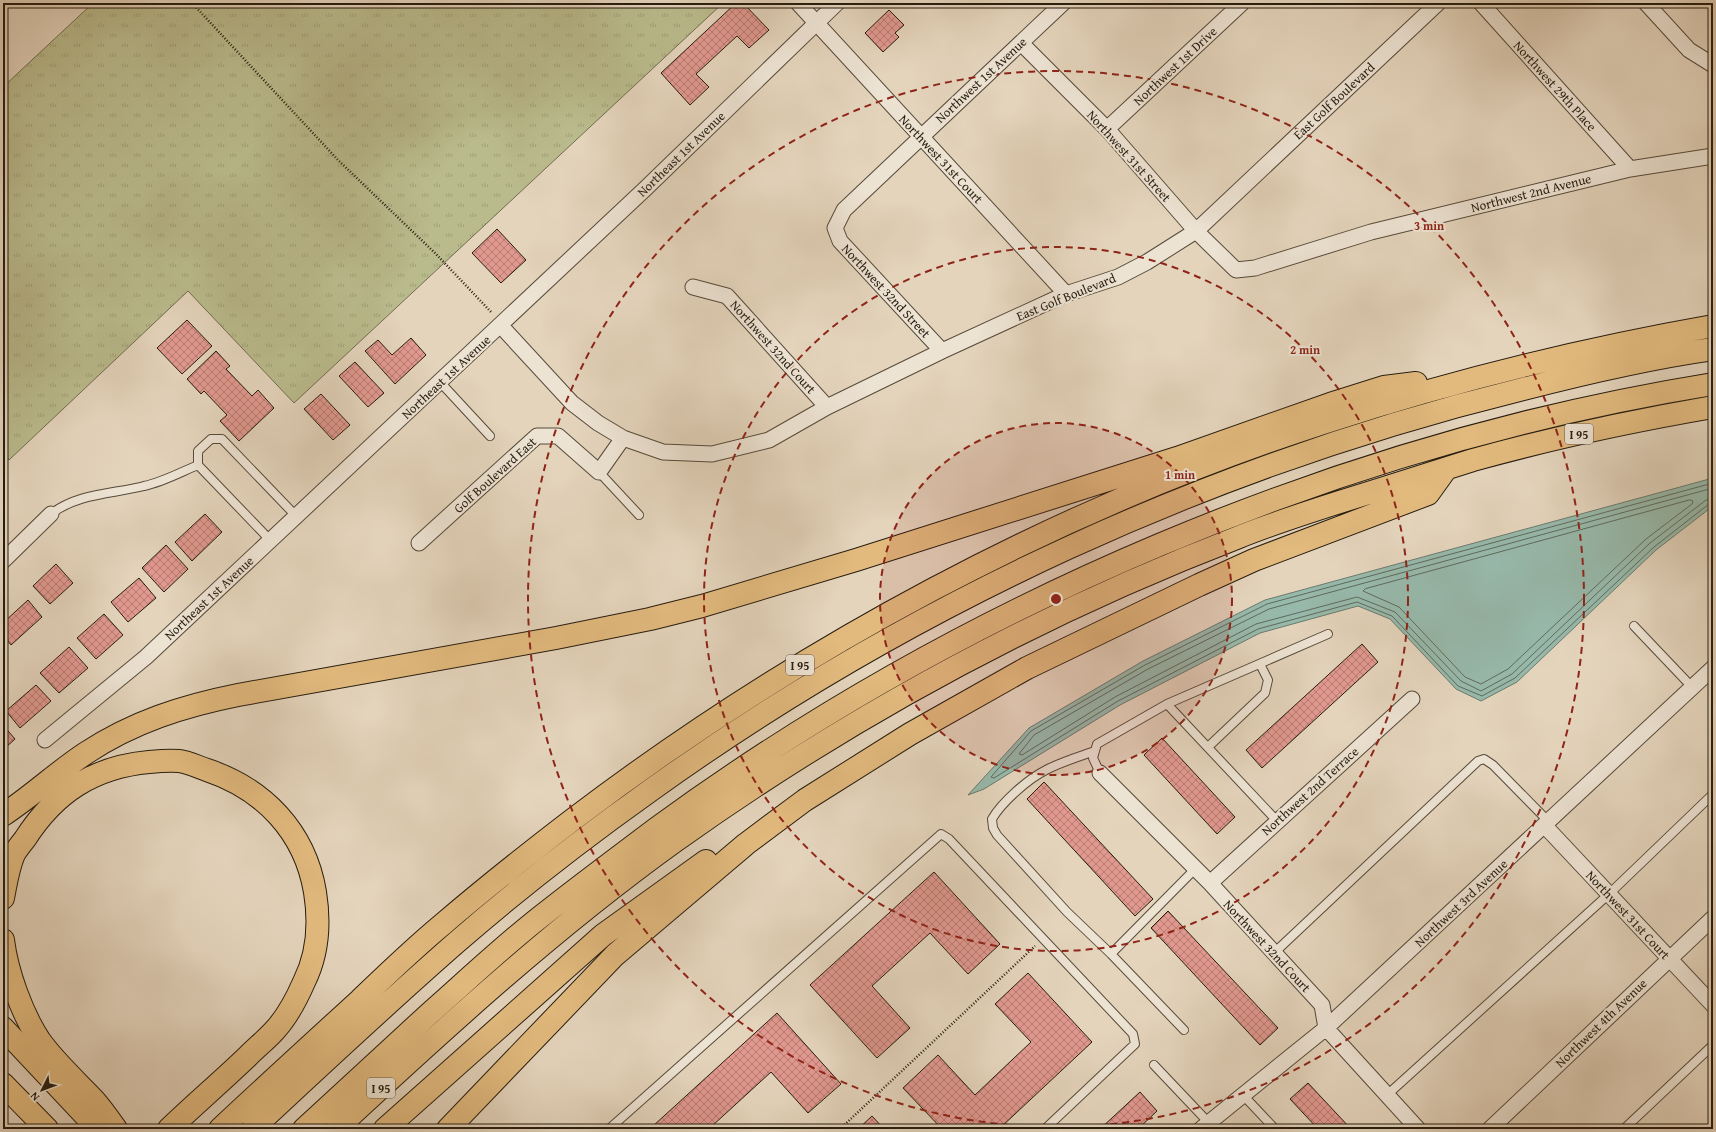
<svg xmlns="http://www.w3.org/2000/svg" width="1716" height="1132" font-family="'Gentium Book Plus',serif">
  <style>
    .grass { fill: url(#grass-tufts); stroke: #706c4e }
    .water { fill: #97b9ab; stroke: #6a7a6d }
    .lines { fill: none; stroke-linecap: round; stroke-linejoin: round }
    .shore { stroke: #5e6a5d; stroke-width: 1 }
    .building { fill: url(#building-cross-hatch); stroke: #261c0f }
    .service-casing { stroke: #564a3a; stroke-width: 10 }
    .minor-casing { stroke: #564a3a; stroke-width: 17 }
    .primary-casing { stroke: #261c0f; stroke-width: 24 }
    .motorway-casing { stroke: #261c0f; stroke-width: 24 }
    .path { stroke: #261c0f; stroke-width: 2.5; stroke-dasharray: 1 2; stroke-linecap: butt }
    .service { stroke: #ede3d3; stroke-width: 8 }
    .minor { stroke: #ede3d3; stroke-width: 15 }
    .primary { stroke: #e2ba7e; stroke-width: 22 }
    .motorway { stroke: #e2ba7e; stroke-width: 22 }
    .ring { fill: none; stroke: #8f2418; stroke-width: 2; stroke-dasharray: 7 5 }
    .labels { text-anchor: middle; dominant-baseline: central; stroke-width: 4; stroke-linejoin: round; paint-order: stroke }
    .shield { fill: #ede3d3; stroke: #62584a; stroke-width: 1 }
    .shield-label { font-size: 12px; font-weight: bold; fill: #261c0f }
    .street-label { font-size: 13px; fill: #261c0f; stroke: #ede3d3 }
    .centre { fill: #8f2418; stroke: #ede3d3; stroke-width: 2 }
    .ring-label { font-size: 12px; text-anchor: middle; font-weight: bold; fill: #8f2418; stroke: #ede3d3; stroke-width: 4; stroke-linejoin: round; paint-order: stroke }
  </style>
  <defs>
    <pattern id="grass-tufts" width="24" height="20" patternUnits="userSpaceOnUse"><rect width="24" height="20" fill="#babb8d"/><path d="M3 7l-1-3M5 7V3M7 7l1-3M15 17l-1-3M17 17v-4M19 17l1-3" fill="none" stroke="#a0a078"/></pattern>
    <pattern id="building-cross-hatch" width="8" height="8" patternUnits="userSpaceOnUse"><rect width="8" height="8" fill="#e1988f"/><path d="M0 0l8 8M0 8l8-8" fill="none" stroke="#b67b73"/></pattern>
  </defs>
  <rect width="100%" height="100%" fill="#e4d4bc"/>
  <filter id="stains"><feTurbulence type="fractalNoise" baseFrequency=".005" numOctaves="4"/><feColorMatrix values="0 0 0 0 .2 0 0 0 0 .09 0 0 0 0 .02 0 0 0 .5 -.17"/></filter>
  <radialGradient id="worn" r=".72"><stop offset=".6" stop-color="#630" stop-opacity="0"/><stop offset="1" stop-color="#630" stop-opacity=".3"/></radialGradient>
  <path class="grass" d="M93,3h630l-429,400 -106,-112 -179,169 -6,-7v-366z"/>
  <path class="water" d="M1713,478v28l-57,44 -139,132 -36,19 -25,-12 -66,-70 -32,-13 -98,27 -140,72 -136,84 -16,6 61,-67 114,-67 122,-61z"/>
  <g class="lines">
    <path class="shore" d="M1713,483l-446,121 -122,61 -114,66 -40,46 3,1 124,-77 140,-72 99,-27 35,14 66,70 24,10 33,-18 139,-131 55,-43h4
      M1713,488l-444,121 -121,60 -114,66 -15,19 3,1 93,-58 141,-73 101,-27 38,15 66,69 20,10 31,-17 138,-131 56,-43 7,-1
      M1690,500l3,1 -1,3 -46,35 -138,130 -27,15 -16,-7 -66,-70 -36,-16 2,-2z"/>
  </g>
  <path class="building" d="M736,3h7l26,27 -20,18 -12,-12 -41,38 13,13 -19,18 -29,-32z
    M889,10l15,15 -9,8 4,4 -16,15 -18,-19z
    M497,229l29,31 -25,23 -29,-30z
    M187,320l25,26 -30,28 -25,-26z
    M411,338l15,17 -31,29 -30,-33 13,-11 14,15z
    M216,351l14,15 -4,3 26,27 6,-6 16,18 -35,33 -19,-20 7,-6 -23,-24 -3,3 -14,-15z
    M355,362l29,31 -16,14 -29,-31z
    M321,394l29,31 -17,15 -29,-31z
    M205,514l17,18 -30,29 -17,-19z
    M166,545l22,24 -24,23 -22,-24z
    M56,564l17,19 -23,21 -17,-18z
    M139,578l17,20 -28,24 -17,-20z
    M28,600l14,17 -31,28 -8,-10v-12z
    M104,614l19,21 -27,24 -19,-21z
    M1362,644l16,18 -116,106 -16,-18z
    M69,647l19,21 -29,25 -19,-20z
    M36,685l15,16 -31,27 -14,-17z
    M3,725l12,14 -12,11z
    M1162,738l73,79 -18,17 -73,-79z
    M1044,782l109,117 -18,17 -108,-117z
    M934,872l66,72 -32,30 -38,-41 -58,53 38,42 -33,30 -67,-73z
    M1168,911l110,117 -18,17 -109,-117z
    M1028,973l64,69 -93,87h-57l-39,-41 35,-33 37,40 56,-53 -36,-38z
    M777,1013l64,71 -33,29 -37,-41 -59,54 3,3h-59l-3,-3z
    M1308,1083l43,46h-33l-28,-30z
    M1140,1092l17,19 -19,18h-38z
    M872,1116l12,13h-26z"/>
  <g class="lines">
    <defs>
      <path id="service" d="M440,382l50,54
        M599,472l40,43
        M51,514c27,-21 62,-20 93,-28 19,-4 37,-14 54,-21
        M271,541l-73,-76v-14l13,-12h11l75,78
        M1634,626l58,61
        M1167,704l161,-70
        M1208,747l57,-54 3,-13 -8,-16
        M1095,751c-17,6 -34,11 -49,19 -18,9 -44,32 -54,49l1,9 4,7 70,77 44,42 73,76
        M1100,773l-7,-15 4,-14 70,-40 110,117
        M1274,953l204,-192 6,-2 9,6 55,56
        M1111,954l84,-85
        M1154,1065l55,58
        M1243,1095l32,34
        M1387,1095l222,-201 104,-100
        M609,1129l332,-295 8,5 184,195 2,10 -90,85
        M1624,1129l89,-84"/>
      <path id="minor" d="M798,3l268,291
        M1481,3l149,166
        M1646,3l43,47 24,15
        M1021,43l86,86 89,102 40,39 19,-2 116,-36 259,-63 83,-13
        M1107,129l135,-126
        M693,287l34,9 100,111
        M501,326l71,77 26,20 25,15 40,14 49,2 57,-14 58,-33 115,-56 124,-57 52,-17 29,-15 49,-31 242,-228
        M942,351l-102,-110 -5,-13 9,-18 219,-207
        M419,543l118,-107h21l41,36 24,-34
        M3,561l48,-47
        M45,740l101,-83 499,-468 192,-186
        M1100,773l110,110 112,122 4,23 92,101
        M1544,825l169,180
        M1210,883l202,-184
        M1201,1129l125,-101 387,-360
        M1490,1129l223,-211"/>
      <path id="primary" d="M3,1028l95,101
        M3,1084l44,45"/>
      <path id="motorway" d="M3,815c29,-19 54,-43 83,-62 47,-31 97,-47 152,-58l318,-57 94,-19 52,-13 154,-46 321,-102 153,-54 54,-17 32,-4
        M3,898c3,-15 5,-30 11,-44 3,-5 7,-10 11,-15 30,-47 69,-72 124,-77 10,-1 20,-2 30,-1 9,1 19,6 28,9 57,19 98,62 108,122 5,31 3,62 -11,90 -7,16 -17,35 -29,48 -8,9 -18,17 -27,26 -26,25 -53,48 -79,73
        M3,940c4,32 19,74 37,101 15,21 36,40 54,59 8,9 15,19 22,29
        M220,1129c46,-43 93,-86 140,-129 27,-26 54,-52 83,-76 42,-36 85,-70 128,-103 226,-172 486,-312 755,-399 127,-41 256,-73 387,-96
        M252,1129c68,-63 136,-127 206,-188 62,-54 127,-104 193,-151 260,-187 562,-325 872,-401 62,-16 126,-31 190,-40
        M304,1129c42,-39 84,-77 126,-116 34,-30 68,-62 104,-91 40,-32 82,-63 123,-94 305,-223 683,-384 1056,-444
        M336,1129c109,-101 218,-201 339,-288 174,-124 364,-227 564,-304 52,-21 105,-36 158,-53 26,-8 51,-16 76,-24 79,-22 159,-39 240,-53
        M385,1129l218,-194 103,-74
        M448,1129l167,-174 131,-111 59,-44 105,-66 117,-66 172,-83 55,-25 174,-66 18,-25"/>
    </defs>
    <use href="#service" class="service-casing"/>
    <use href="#minor" class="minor-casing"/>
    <use href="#primary" class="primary-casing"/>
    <use href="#motorway" class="motorway-casing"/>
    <path class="path" d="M192,3l146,157 98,94 56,59
      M840,1129l195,-183"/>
    <use href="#service" class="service"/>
    <use href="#minor" class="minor"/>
    <use href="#primary" class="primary"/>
    <use href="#motorway" class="motorway"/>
  </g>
  <circle cx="1056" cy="599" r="176" fill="#8f2418" fill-opacity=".12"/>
  <g class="ring">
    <circle cx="1056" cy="599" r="176"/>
    <circle cx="1056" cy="599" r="352"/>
    <circle cx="1056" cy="599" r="528"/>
  </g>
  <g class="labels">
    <g class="shield">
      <rect x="1565" y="424" width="28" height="20" rx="3"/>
      <rect x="786" y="655" width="28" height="20" rx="3"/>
      <rect x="367" y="1078" width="28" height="20" rx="3"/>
    </g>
    <g class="shield-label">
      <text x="1579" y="434">I 95</text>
      <text x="800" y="665">I 95</text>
      <text x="381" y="1088">I 95</text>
    </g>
    <g class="street-label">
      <text transform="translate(1175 66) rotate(-43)">Northwest 1st Drive</text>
      <text transform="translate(981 80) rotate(-43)">Northwest 1st Avenue</text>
      <text transform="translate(1555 86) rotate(48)">Northwest 29th Place</text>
      <text transform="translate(1334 101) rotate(-43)">East Golf Boulevard</text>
      <text transform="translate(681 154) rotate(-44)">Northeast 1st Avenue</text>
      <text transform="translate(1129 156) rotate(48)">Northwest 31st Street</text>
      <text transform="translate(941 159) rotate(47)">Northwest 31st Court</text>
      <text transform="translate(1531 193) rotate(-14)">Northwest 2nd Avenue</text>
      <text transform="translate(886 291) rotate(47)">Northwest 32nd Street</text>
      <text transform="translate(1066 297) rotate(-22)">East Golf Boulevard</text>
      <text transform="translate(773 347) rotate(48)">Northwest 32nd Court</text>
      <text transform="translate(446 377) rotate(-43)">Northeast 1st Avenue</text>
      <text transform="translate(495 475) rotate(-42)">Golf Boulevard East</text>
      <text transform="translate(209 598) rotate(-43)">Northeast 1st Avenue</text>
      <text transform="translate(1310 791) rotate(-42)">Northwest 2nd Terrace</text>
      <text transform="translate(1461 903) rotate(-43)">Northwest 3rd Avenue</text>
      <text transform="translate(1628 915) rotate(47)">Northwest 31st Court</text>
      <text transform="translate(1267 946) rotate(47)">Northwest 32nd Court</text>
      <text transform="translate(1601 1023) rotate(-44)">Northwest 4th Avenue</text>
    </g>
  </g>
  <circle cx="1056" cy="599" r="6" class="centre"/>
  <g class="ring-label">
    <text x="1429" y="230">3 min</text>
    <text x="1305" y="354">2 min</text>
    <text x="1180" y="479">1 min</text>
  </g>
  <rect width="1716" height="1132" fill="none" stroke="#e4d4bc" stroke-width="16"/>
  <rect x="4" y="4" width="1708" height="1124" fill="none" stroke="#261c0f" stroke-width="2"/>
  <rect x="8" y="8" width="1700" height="1116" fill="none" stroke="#261c0f"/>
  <g transform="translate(42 1090) rotate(228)" stroke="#ede3d3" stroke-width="3" paint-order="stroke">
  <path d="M0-3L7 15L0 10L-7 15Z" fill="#261c0f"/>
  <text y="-6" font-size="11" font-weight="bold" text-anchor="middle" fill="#261c0f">N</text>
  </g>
  <rect width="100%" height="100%" filter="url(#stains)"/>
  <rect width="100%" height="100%" fill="url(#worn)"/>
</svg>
